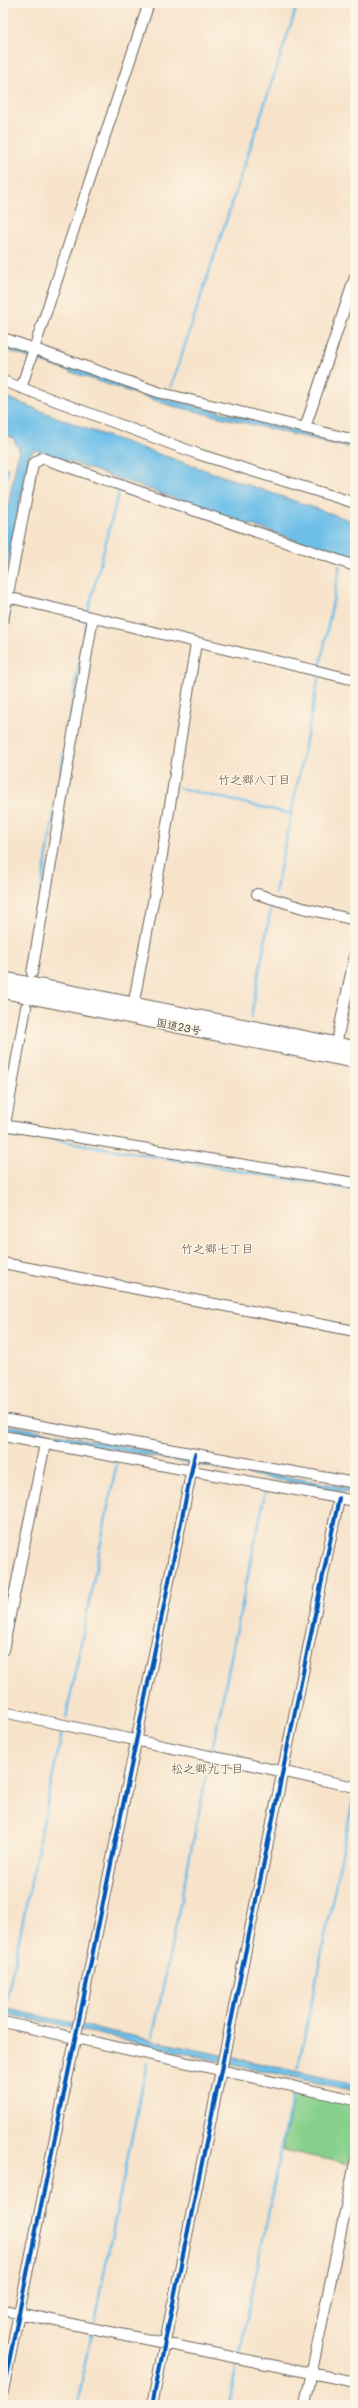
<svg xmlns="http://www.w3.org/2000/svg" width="358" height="2408" font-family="Mali,'Klee One',sans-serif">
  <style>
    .green { fill: #87d08c; stroke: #527654 }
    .water { fill: #6dbfe9; stroke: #446e82 }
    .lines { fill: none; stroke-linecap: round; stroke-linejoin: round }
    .stream { stroke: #6dbfe9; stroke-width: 2.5 }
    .minor-casing { stroke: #696259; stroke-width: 12 }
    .highway-casing { stroke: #696259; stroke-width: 16 }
    .minor { stroke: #fff; stroke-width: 10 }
    .highway { stroke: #fff; stroke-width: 14 }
    .cycleway-casing { stroke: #fcf5e5; stroke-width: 6 }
    .cycleway { stroke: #0057b8; stroke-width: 4 }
    .labels { text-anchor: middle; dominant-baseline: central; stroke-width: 3; stroke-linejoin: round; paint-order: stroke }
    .street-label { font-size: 11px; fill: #1c1c1c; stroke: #fcf5e5 }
    .neighbourhood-label { font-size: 12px; fill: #5c4e44; stroke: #fcf5e5 }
  </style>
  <rect width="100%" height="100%" fill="#fcf5e5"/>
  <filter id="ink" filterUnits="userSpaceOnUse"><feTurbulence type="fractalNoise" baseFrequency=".025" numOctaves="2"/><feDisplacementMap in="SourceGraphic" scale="8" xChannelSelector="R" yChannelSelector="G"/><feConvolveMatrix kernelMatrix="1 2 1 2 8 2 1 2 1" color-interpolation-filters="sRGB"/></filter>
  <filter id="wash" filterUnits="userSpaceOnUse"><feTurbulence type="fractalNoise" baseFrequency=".012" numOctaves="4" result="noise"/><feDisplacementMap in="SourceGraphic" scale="16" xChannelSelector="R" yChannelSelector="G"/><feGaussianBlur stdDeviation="0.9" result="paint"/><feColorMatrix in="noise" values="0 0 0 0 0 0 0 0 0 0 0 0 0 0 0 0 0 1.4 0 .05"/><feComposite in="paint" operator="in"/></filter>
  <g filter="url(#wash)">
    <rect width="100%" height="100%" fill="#f7e3ca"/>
    <path class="green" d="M294,2092l61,13v26l-7,33 -65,-14z"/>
    <path class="water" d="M3,343l165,56 187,46v4l-186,-44 -166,-56z
      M3,396l81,32 271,94v39l-319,-111 -6,3 -27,135v-56l16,-83 -7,-12 -9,-3z
      M3,1424l352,65v5l-352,-65z
      M3,2008l352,76v7l-352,-78z"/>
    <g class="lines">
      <path class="stream" d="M171,387l127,-384
        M3,468l5,1 -5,25
        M88,611l31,-120
        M320,667l20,-102
        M179,788l112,26
        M41,891l45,-267
        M275,894l44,-218
        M251,1017l21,-115
        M3,1131l352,59
        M66,1718l51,-256
        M212,1750l54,-262
        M6,2002l56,-270
        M153,2036l56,-273
        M298,2068l56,-273
        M94,2322l53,-259
        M240,2352l53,-260
        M77,2405l15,-72
        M229,2405l8,-40"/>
    </g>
  </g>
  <g filter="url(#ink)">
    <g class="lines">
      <defs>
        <path id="minor" d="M3,338l158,55 194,47
          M3,381l195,73 157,49
          M21,388l128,-385
          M305,428l50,-151
          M3,596l352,84
          M3,620l30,-156 9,-6 313,108
          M257,894l46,14 52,12
          M32,973l61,-355
          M133,1006l29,-151 34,-212
          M336,1045l19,-91
          M3,1125l352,58
          M5,1125l21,-118
          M3,1263l352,68
          M3,1419l352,64
          M3,1436l352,65
          M3,1650l42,-206
          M3,1712l352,75
          M3,2022l352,78
          M3,2310l352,72
          M3,2391l192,-937
          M152,2405l187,-907
          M305,2405l50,-242"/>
        <path id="highway" d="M3,979l352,69
          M3,991l352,70"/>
      </defs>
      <use href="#minor" class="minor-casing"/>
      <use href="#highway" class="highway-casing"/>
      <use href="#minor" class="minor"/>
      <use href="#highway" class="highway"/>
      <defs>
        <path id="cycleway" d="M3,2391l192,-937
          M152,2405l187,-907"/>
      </defs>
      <use href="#cycleway" class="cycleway-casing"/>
      <use href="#cycleway" class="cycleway"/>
    </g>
  </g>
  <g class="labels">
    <g class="street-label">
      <text transform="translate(179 1026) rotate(11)">国道23号</text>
    </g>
    <g class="neighbourhood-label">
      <text x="254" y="779">竹之郷八丁目</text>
      <text x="217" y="1248">竹之郷七丁目</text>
      <text x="207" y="1768">松之郷九丁目</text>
    </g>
  </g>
  <rect width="358" height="2408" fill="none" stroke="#fcf5e5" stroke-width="16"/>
</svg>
